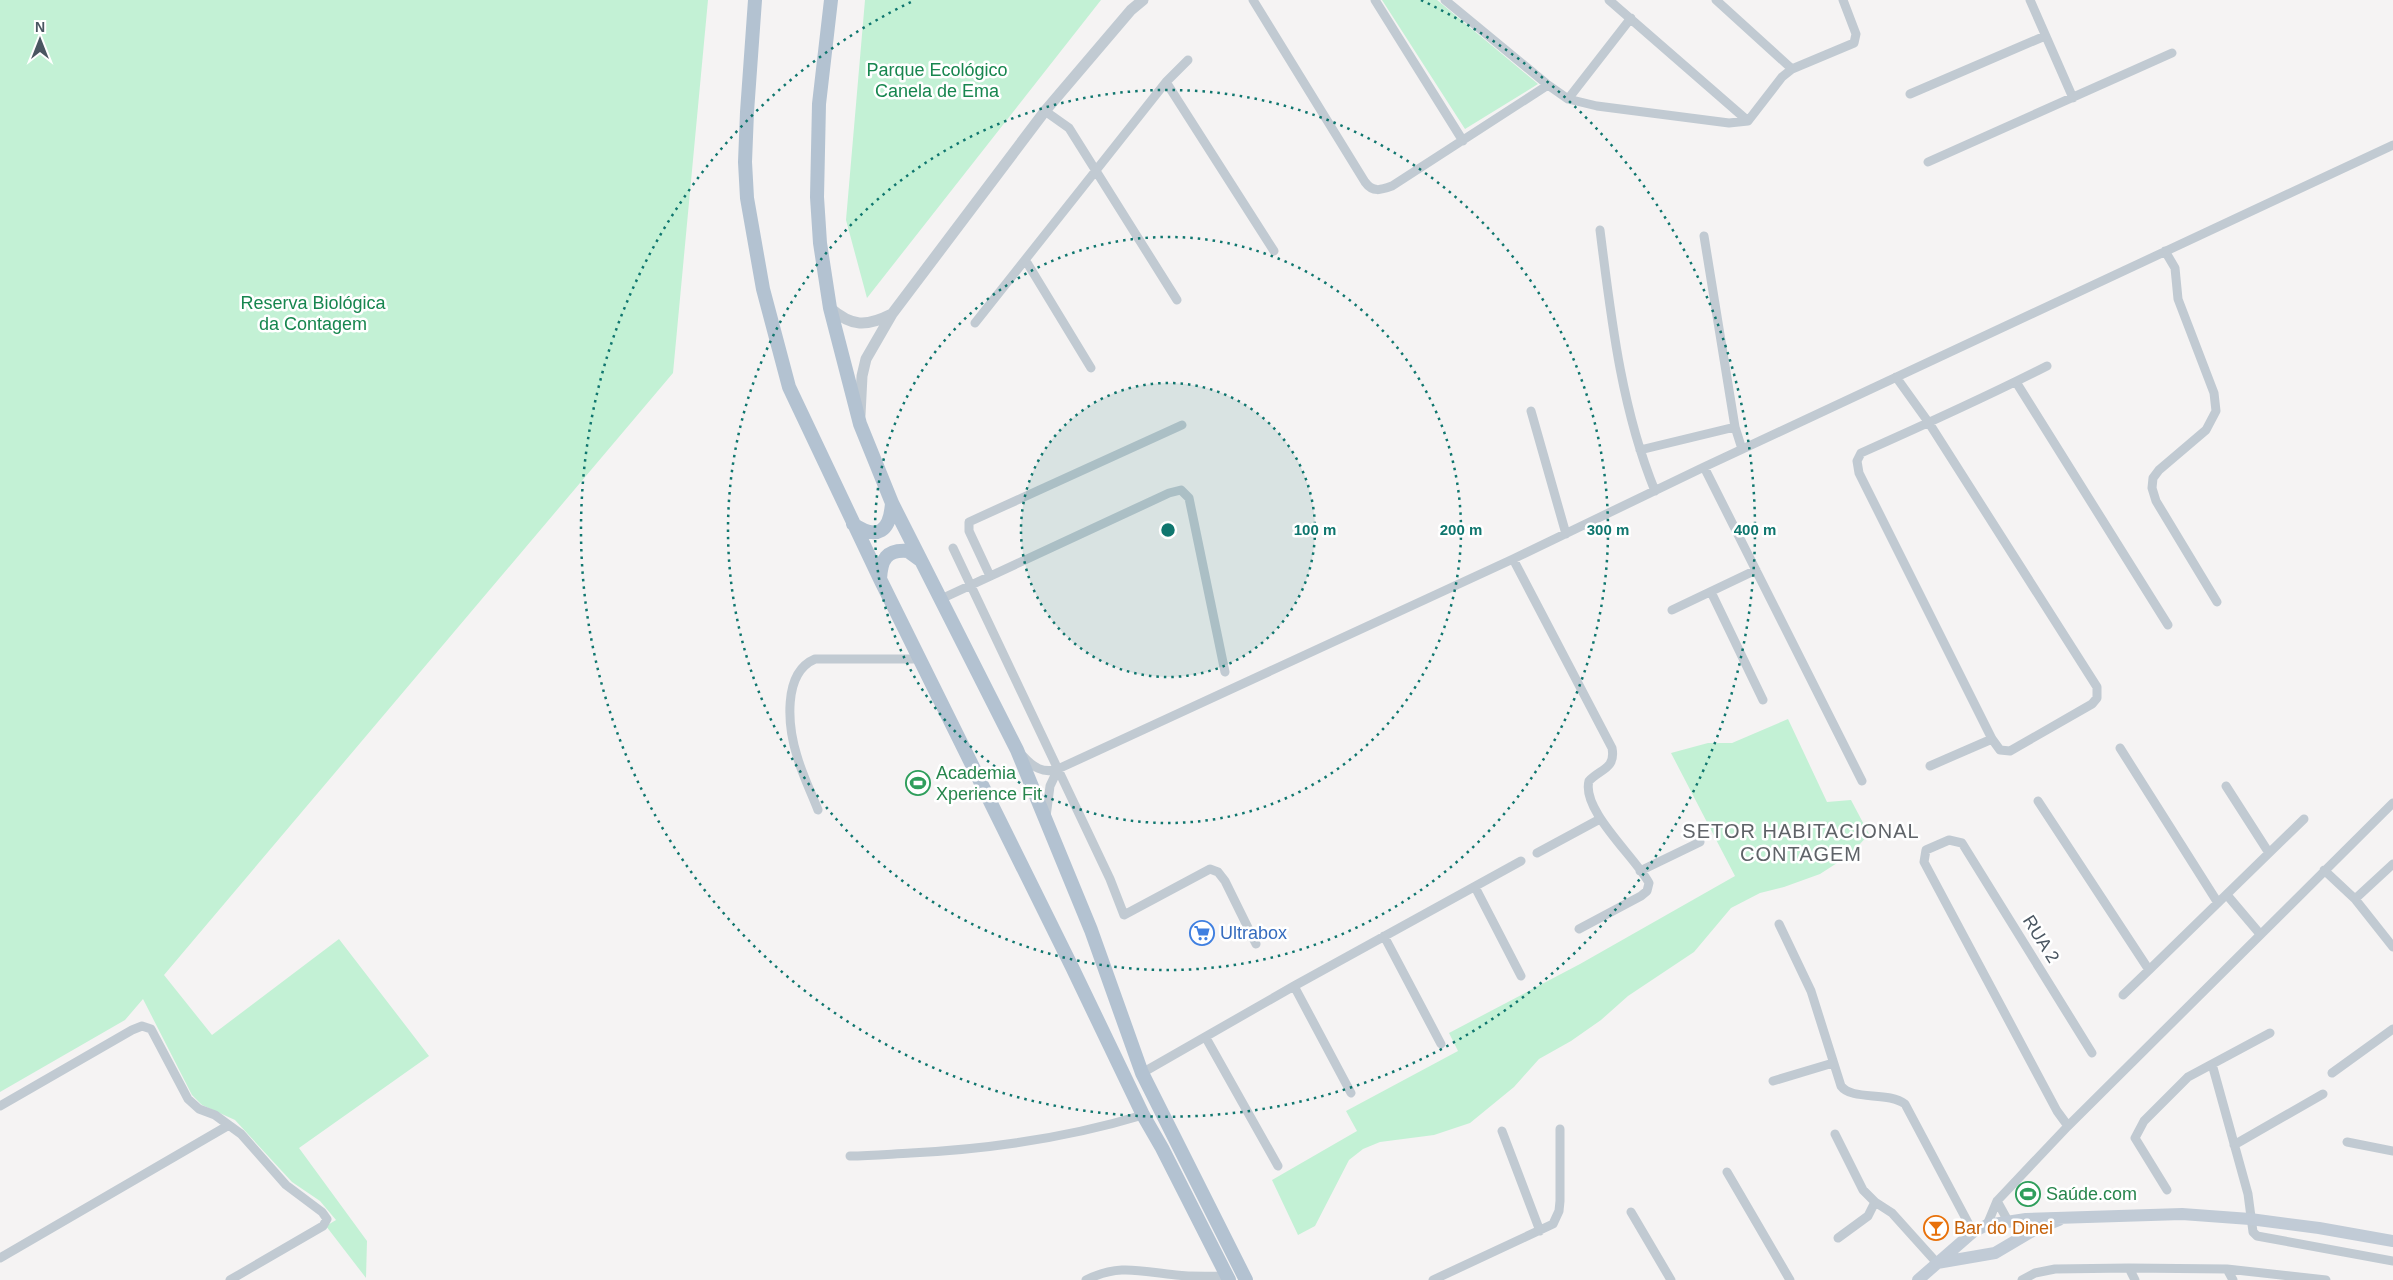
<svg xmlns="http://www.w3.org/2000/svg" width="2393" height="1280" font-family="Arial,sans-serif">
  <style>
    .green { fill: #c3f1d5 }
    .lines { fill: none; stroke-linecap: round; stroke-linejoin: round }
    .minor { stroke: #c1cad2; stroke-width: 9 }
    .tertiary { stroke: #c1cad2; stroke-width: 11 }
    .secondary { stroke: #c1cbd6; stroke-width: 12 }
    .primary { stroke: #b3c2d1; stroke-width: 14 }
    .ring { fill: none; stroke: #0f766e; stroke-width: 2.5; stroke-dasharray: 2.5 5 }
    .labels { text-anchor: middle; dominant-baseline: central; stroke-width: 5; stroke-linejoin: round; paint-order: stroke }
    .park-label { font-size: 18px; fill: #17864f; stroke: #fff }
    .leisure-label { font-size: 18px; fill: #27864d; stroke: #fff; text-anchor: start }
    .shop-label { font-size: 18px; fill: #366cbe; stroke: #fff; text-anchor: start }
    .street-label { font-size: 18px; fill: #4a5661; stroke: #fff }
    .food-label { font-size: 18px; fill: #c56008; stroke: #fff; text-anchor: start }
    .quarter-label { font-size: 20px; letter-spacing: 1px; fill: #5f6368; stroke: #fff }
    .centre { fill: #0f766e; stroke: #fff; stroke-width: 2.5 }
    .ring-label { font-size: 15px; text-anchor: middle; font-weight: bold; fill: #0f766e; stroke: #fff; stroke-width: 5; stroke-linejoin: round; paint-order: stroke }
  </style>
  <rect width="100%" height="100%" fill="#f5f3f3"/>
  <path class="green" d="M0,0h708l-35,373 -509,602 48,60 127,-96 90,117 -130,92 68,93 -1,37 -40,-52 10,-6 -16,-19 -28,-19 -57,-62 -33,-15 -10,-10 -49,-96 -18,21 -125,72z
    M865,0h236l-234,298 -21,-78z
    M1382,0h55l101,84 -73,45z
    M1788,719l39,83 24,-2 18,34 -18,20 -31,20 -36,13 -24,6 -29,15 -37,44 -66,44 -27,24 -30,21 -32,18 -25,28 -44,36 -36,12 -54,7 -17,7 -14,11 -34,66 -17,9 -26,-55 85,-49 -11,-20 112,-60 -9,-18 131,-69 155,-88 -64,-123 37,-10h24z"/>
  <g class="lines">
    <path class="minor" d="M1253,0l112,182c8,11 16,8 27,4l156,-101
      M1375,0l88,141
      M1445,0l103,85 20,14 29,7 132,17 19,-2 34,-44 10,-8
      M1609,0l139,121
      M1716,0l76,69 62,-26 2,-9 -13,-34
      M2030,0l43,98
      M1166,82l108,169
      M1910,94l135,-58
      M1568,99l63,-81
      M1045,111l24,17 108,172
      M1928,162l244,-109
      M1600,230c11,87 21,178 55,261
      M1704,236l31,191 7,22
      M2165,251l10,17 3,31 36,94 2,18 -10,19 -47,40 -6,8 -1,10 4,13 61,101
      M1026,261l65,107
      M975,323l191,-241 22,-22
      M1896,377l33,46 168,264v11l-5,6 -82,47 -10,-1 -8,-11 -133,-266 -2,-12 4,-8c63,-28 125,-56 186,-87
      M2016,382l152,243
      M1531,411l35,123
      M1640,450l95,-23
      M1704,467l158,314
      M953,548l157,331 14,36 86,-46 8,3 7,9 31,63
      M1513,559l99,189c4,21 -12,21 -23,33 -8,29 47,77 60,102l-2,8 -6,5 -62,33
      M990,576l-21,-45v-9l213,-97
      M1711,592l52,108
      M941,599l228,-106 12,-3 8,8 36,174
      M1672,610l84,-40
      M2120,748l98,155
      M1023,756c10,11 20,18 35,13l455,-210 191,-92 689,-322
      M1930,766l62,-27
      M2226,786l43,67
      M2038,801l111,169 155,-151
      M818,810c-7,-18 -16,-36 -21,-54 -9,-29 -15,-83 18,-97h104
      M1046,817l4,-31 8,-17
      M1537,853l63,-34
      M2324,870l31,29 38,48
      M1640,871l60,-29
      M1475,887l46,89
      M2227,895l33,39
      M2355,899l38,-35
      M1779,924l32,67 30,95c11,15 47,5 64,18l68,128
      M1384,936l57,108
      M1294,986l57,107
      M2123,995l26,-25
      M1206,1038l72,128
      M2212,1064l36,130 5,38 4,4 136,25
      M1142,1073l152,-87 227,-125
      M2332,1073l61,-44
      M1773,1081l60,-18
      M0,1106l132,-76 10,-4 9,3 37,70 11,10 16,6 26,19 45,51 36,27 5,7 -4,7 -93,54
      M2068,1126l-11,-15 -133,-249 2,-12 23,-10 13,3 130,210
      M1502,1131l38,100
      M1835,1134l28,56 12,12 17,11 45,50
      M2347,1142l46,9
      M2234,1145l89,-51
      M850,1156c21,0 41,-2 61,-3 80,-4 156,-15 232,-38
      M1727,1172l63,108
      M2167,1190l-32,-52 9,-17 44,-44 82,-44
      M1997,1201l11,20
      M1631,1212l40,68
      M1987,1225l10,-24 71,-75 325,-323
      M1838,1238l30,-22 7,-14
      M0,1258l229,-133
      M2129,1268l6,12
      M2227,1269l6,11
      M1086,1280c34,-17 56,-8 90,-5 17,2 34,1 51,1
      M1433,1280l120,-56 6,-13 1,-10v-72
      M2022,1280l13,-7 20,-4 74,-1 98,1 99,11"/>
    <path class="tertiary" d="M830,308c22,19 36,19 62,6
      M860,415l2,-39 4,-17 26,-45 153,-203 86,-101 12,-10"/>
    <path class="secondary" d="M1937,1263l58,-10 39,-23 25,-10
      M1918,1280l55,-48 14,-7 39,-6 156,-5 68,5 69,9 74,13"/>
    <path class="primary" d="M755,0l-8,112 -2,50 2,36 16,91 26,98 91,192 192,388 71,148 19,33 67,132
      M831,0l-12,104 -2,93 3,46 10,65 30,116 32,79 125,247 74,180 51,143 104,207
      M853,524c25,17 37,7 39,-21
      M880,579c1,-19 6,-30 28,-28l11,8"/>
  </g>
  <circle cx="1168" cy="530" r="147" fill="#0f766e" fill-opacity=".12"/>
  <g class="ring">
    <circle cx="1168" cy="530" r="147"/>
    <circle cx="1168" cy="530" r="293"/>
    <circle cx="1168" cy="530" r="440"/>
    <path d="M1421 0A587 587 0 1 1 915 0"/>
  </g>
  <defs>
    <symbol id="stadium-ring" viewBox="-11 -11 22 22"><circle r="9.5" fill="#fff" stroke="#2e9e5b" stroke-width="1.5"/><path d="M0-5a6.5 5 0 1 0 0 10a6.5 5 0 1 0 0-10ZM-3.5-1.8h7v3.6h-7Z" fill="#2e9e5b"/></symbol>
    <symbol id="supermarket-ring" viewBox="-11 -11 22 22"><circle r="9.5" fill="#fff" stroke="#3f7fe0" stroke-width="1.5"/><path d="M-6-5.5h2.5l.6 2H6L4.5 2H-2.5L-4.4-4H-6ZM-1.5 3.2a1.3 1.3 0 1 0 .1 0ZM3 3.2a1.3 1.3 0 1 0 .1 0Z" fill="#3f7fe0"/></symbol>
    <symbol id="bar-ring" viewBox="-11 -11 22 22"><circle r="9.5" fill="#fff" stroke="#e8710a" stroke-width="1.5"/><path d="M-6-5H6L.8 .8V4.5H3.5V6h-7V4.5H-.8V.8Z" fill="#e8710a"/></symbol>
  </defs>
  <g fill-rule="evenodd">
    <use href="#stadium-ring" x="904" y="769" width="28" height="28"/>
    <use href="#supermarket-ring" x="1188" y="919" width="28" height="28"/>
    <use href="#stadium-ring" x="2014" y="1180" width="28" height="28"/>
    <use href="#bar-ring" x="1922" y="1214" width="28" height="28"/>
  </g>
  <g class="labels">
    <g class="park-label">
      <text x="937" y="70">Parque Ecológico<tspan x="937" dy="21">Canela de Ema</tspan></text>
      <text x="313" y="303">Reserva Biológica<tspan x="313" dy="21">da Contagem</tspan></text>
    </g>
    <g class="leisure-label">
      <text x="936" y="773">Academia<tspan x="936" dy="21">Xperience Fit</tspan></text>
      <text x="2046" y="1194">Saúde.com</text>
    </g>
    <g class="shop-label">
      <text x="1220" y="933">Ultrabox</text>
    </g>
    <g class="street-label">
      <text transform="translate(2041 939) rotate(58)">RUA 2</text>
    </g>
    <g class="food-label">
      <text x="1954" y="1228">Bar do Dinei</text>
    </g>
    <g class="quarter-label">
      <text x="1801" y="831">SETOR HABITACIONAL<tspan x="1801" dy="23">CONTAGEM</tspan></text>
    </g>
  </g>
  <circle cx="1168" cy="530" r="8" class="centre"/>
  <g class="ring-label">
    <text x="1315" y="535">100 m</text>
    <text x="1461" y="535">200 m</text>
    <text x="1608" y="535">300 m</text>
    <text x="1755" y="535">400 m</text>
  </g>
  <g transform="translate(40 40)" stroke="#ffffff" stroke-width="4" paint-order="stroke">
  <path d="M0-4L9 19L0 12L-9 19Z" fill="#4a5661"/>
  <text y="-8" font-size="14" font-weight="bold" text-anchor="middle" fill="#4a5661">N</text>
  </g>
</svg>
